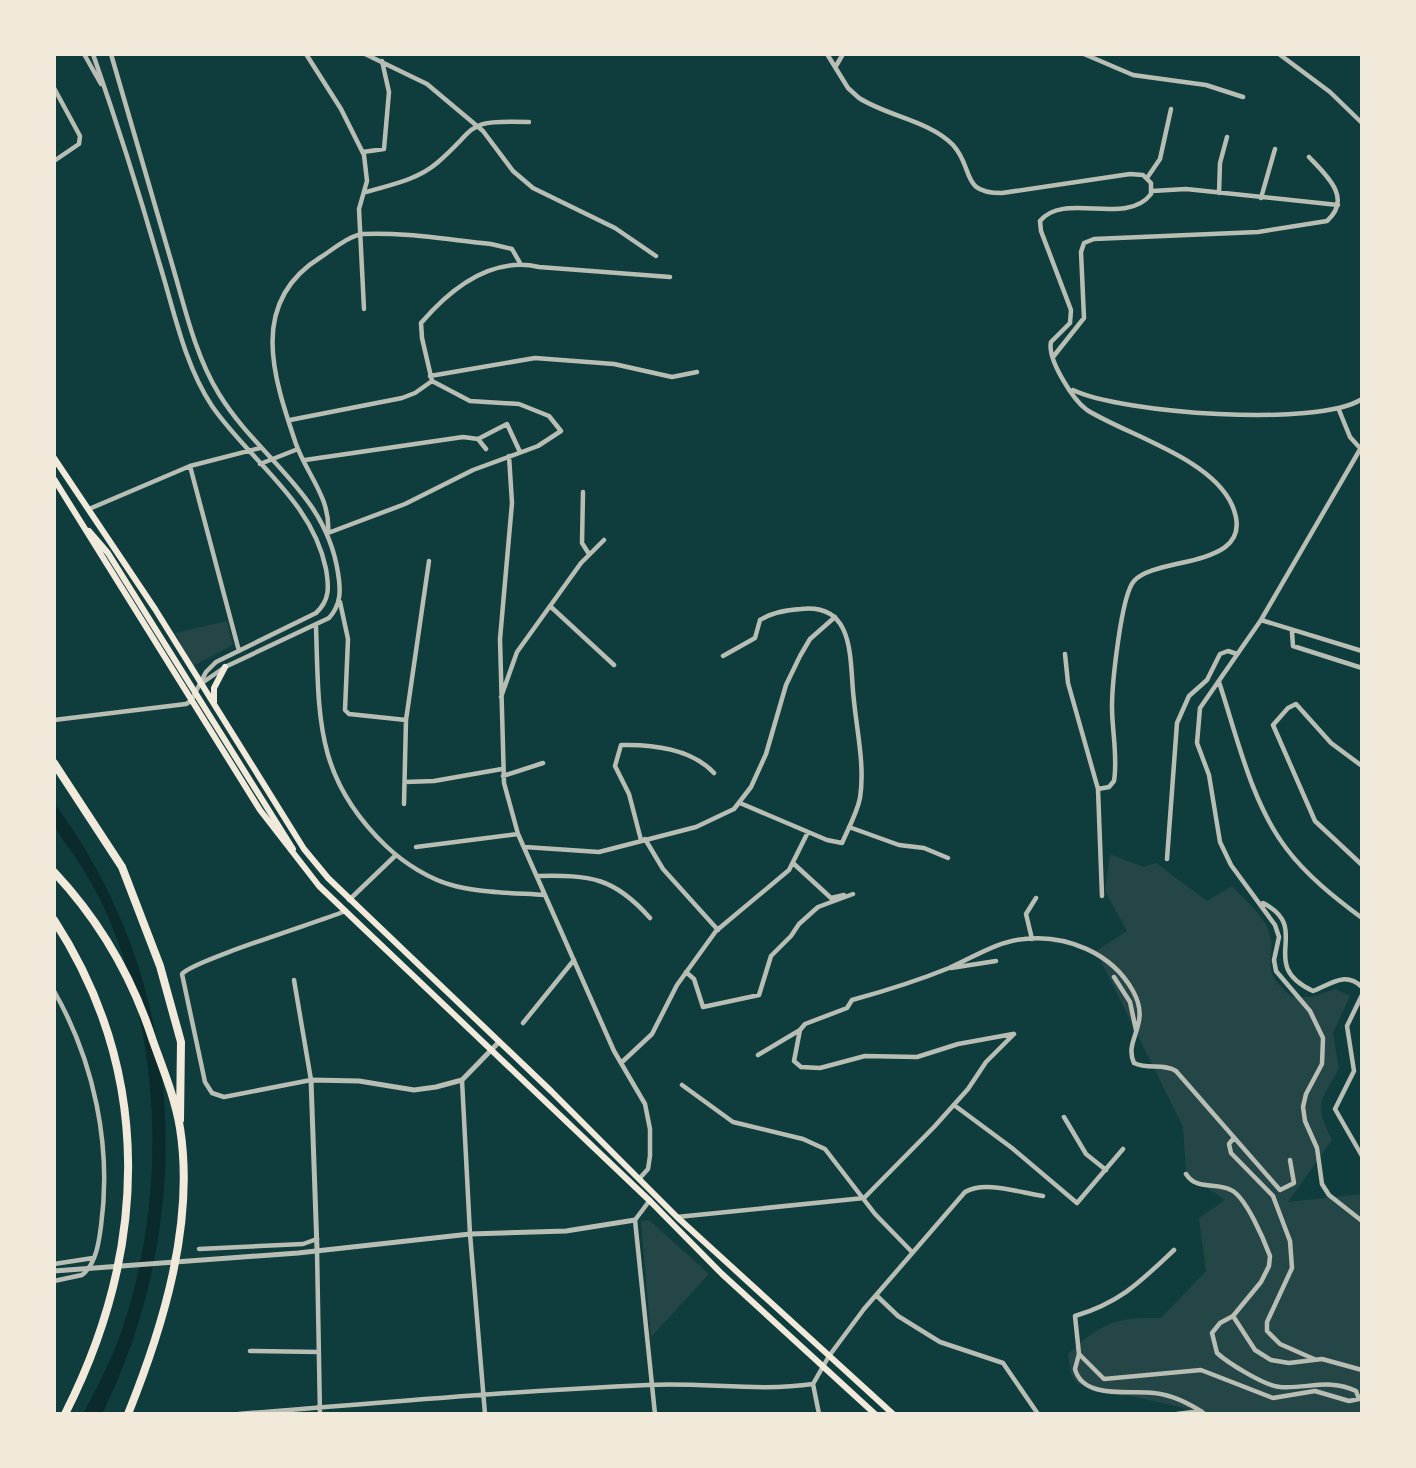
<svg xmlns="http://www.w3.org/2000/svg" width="1416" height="1468" font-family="'Source Sans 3',sans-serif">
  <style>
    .green { fill: #244646 }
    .water { fill: #0a2a2b }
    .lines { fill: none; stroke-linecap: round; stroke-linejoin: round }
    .minor { stroke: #b8beb3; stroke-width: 4.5 }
    .tertiary { stroke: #b8beb3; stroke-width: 5 }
    .secondary { stroke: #f1e9da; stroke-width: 6 }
    .motorway { stroke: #f1e9da; stroke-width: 8 }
  </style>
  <rect width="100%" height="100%" fill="#0f3d3e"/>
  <path class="green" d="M227,621l6,24 -40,21 -18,-33z
    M1110,854l33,13 13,-4 51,38 25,-15c11,12 30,28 36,43 12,30 -14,36 24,68h19l25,-8 14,7 -17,37 6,36c-19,33 -25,34 -7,71l-44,62 74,-8v220h-151l-133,-30 -7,-10 -3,-20c33,-31 47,-37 93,-36l45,-47 -7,-53 26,-18 -39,-27 -3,-46 -87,-176 31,-20 -22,-40z
    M649,1220l60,54 -58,63 -10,-116z"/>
  <path class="water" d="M54,803c133,178 145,414 48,611h-19c15,-29 30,-57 40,-87 42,-127 39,-272 -9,-396 -9,-24 -23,-50 -37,-71 -6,-11 -19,-24 -23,-36 -1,-6 0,-15 0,-21z"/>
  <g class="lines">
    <path class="minor" d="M84,54l17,30
      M111,54c20,70 41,140 61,210 13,44 23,91 47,130 40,65 107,99 119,179 3,17 3,32 -9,45l-104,49 -23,16
      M306,54l35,55 23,46 3,26 -8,28 5,100
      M365,54l62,30 56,47 30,40 20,17 82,40 41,28
      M827,54l21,34 11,10c28,18 71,23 94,47 22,24 6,48 49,48l128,-19 13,1 8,8v11c-25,33 -87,-3 -111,27l1,10 30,79 -1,13 -19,19c-4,17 22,58 36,68 40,25 124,48 145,95 28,65 -75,50 -98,76 -13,14 -22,104 -22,126 0,24 6,50 2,74l-5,6 -11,2
      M1084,54l49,21 73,10 37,12
      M1279,54l51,38 32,31
      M836,66l7,-12
      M54,88l26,48 -1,8 -25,17
      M363,152l21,-3 5,-57 -7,-31
      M1147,178l13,-19 11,-50
      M1152,191l34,-2 152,16
      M366,192c24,-7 51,-12 71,-29 44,-38 26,-43 92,-41
      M1219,193l1,-30 7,-26
      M1261,198l14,-49
      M1053,357l31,-39 -3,-66 3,-9 10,-4 164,-7 69,-11c26,-23 -1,-46 -18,-64
      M430,376l105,-18 79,6 58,13 25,-5
      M432,381l38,20 49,3 30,12 12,15 -23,15 -65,24 -68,34 -77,29c3,-35 -21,-58 -32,-89 -23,-68 -48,-142 25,-187 11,-7 29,-22 42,-23 42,-2 86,6 128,10l21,5 8,14
      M432,381l-10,-43 -1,-15c30,-35 70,-67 118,-56l131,10
      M1073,390c47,23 245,38 289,9
      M1339,410l11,27 10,11
      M290,420l112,-22 13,-5 17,-12
      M478,439l29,-15 13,28
      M1362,446l-101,174 -61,88 -3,35 12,32 11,67 11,23 44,60 4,12 -5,23 2,11 34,40 13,27 -1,26 -16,30 -3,13 2,14 12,27 5,36 7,11 33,26
      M509,456l3,47 -12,136 4,144 14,51 96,217 31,53 5,25v27l-2,13 -9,10
      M305,460l158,-23 15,2 8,10
      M260,464l38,-15
      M190,466l49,185
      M583,492l-1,51 7,11
      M89,509l101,-43 70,-18
      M340,602l8,37 -3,71 4,4 57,6
      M550,606l64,59
      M1261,620l101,31
      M316,626c3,93 -1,152 70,220 18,17 44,34 69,40 29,7 60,7 90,9
      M1292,632l1,14 69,22
      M1065,654l3,29 30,106 4,107
      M723,656l32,-18 5,-18c13,-8 26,-10 41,-11 56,-6 48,53 53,92 3,31 11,65 6,97 -3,15 -12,31 -18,45l-15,-3 -87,-37
      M1219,682c18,54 32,120 67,166 20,27 49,50 76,70
      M501,697l16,-45 64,-89 23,-23
      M54,720l132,-16 5,-3 15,-29 10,-10 100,-49c14,-13 13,-26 10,-44 -14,-69 -76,-108 -114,-163 -28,-42 -38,-96 -53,-144 -20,-70 -42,-139 -66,-208
      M1362,766l-31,-23 -35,-39 -8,4 -15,17 42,96 47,44
      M503,776l40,-13
      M405,782l29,-1 68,-12
      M404,804l2,-84 23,-159
      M849,827l50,18 25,3 24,10
      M645,839l18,30 55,61
      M641,840l-12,-46 -14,-28 6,-21c31,-1 71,4 93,28
      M416,847l102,-13
      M525,847l74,5 97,-25 38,-18 17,-22 15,-33 20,-69 14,-29 10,-17 25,-22
      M1167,859l10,-136 12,-27 18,-16 13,-26 8,-3 9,3
      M793,863l38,35 13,-3
      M538,876c52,-1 76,1 112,42
      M349,900l47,-45
      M1263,903c51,26 -8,61 50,88 18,-7 32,-20 49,-4
      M1032,939l-6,-25 10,-16
      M951,968l45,-7
      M686,972l8,7 9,28 56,-12 12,-39 20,-20 8,-12 19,-17 35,-13
      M1114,977l16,25 6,28
      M294,980l17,100 -87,17 -12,-4 -7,-11 -23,-108c10,-13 136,-52 161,-62
      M54,991c40,70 58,155 47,235 -2,16 -5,38 -19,49l-28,6
      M1362,995l-15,31 7,45 -19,38 27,47
      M523,1023l51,-63
      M800,1030l-6,31 7,6 19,1 45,-12 52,1 41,-13 55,-10
      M758,1055l42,-25 5,-6 42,-16 5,-8c33,-9 65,-19 97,-32 23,-10 49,-27 75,-29 42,-5 88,14 109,52 19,34 -10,48 1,72 14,7 29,0 42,8l104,119 14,-7 -4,-23
      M621,1063l31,-29 25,-49 39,-54 73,-61 19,-38
      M462,1080l8,154 15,180
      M682,1085l51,37 70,17 22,10 50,65 37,38
      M954,1105l58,43 65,55 46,-54
      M1064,1117l22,37 20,16
      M1233,1139l-4,5 2,9 42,43 17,45 2,27 -25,54v9l13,13 34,15
      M650,1200l-15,20 20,194
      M677,1217l187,-19 70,-71 34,-38 18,-27 28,-28
      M199,1249l104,-5 14,-5
      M317,1250l3,164
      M1174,1250c-34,32 -53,52 -99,66l4,38 -4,15c8,31 56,21 79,24 19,2 35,10 51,21
      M54,1264l39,-6
      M876,1295l22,21 42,26 63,21 35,51
      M1233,1316l22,34 16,10 18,3 33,-4 40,11
      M250,1351l69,1
      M1079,1354l25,25 97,-9 72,28 42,-7 34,10 10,-2 -3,-8c-26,-13 -49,-2 -76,-4 -15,-1 -52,-24 -63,-34l-5,-20 8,-10 13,-7 28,-34 8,-16 1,-10c-6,-16 -24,-59 -39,-66 -15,-8 -34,1 -45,-16
      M813,1384l16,-28 35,-47 101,-117c20,-12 56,1 78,4
      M813,1384l6,30
      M239,1414c137,-11 272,-23 409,-29 55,-3 110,7 165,-1
      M1177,1414l24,-3"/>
    <path class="tertiary" d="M317,1249l-6,-169 48,1 55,9 22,-3 26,-7 37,-38
      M54,1271l244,-18 172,-19 96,-3 69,-11"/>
    <path class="secondary" d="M54,458l101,151 149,240 24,29 223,213 126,126 216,197
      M54,479l206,331 59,76 331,315 72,73 153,140
      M89,531l19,22 185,296
      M214,702v-14l11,-21"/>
    <path class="motorway" d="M54,763l68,104 38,99 21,76 -1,78
      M54,872c45,48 79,107 99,169 10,28 22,57 27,87 15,95 -17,199 -52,286
      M54,920c101,156 93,332 11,494"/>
  </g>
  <rect width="1416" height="1468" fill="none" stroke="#f1e9da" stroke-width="112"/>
</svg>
